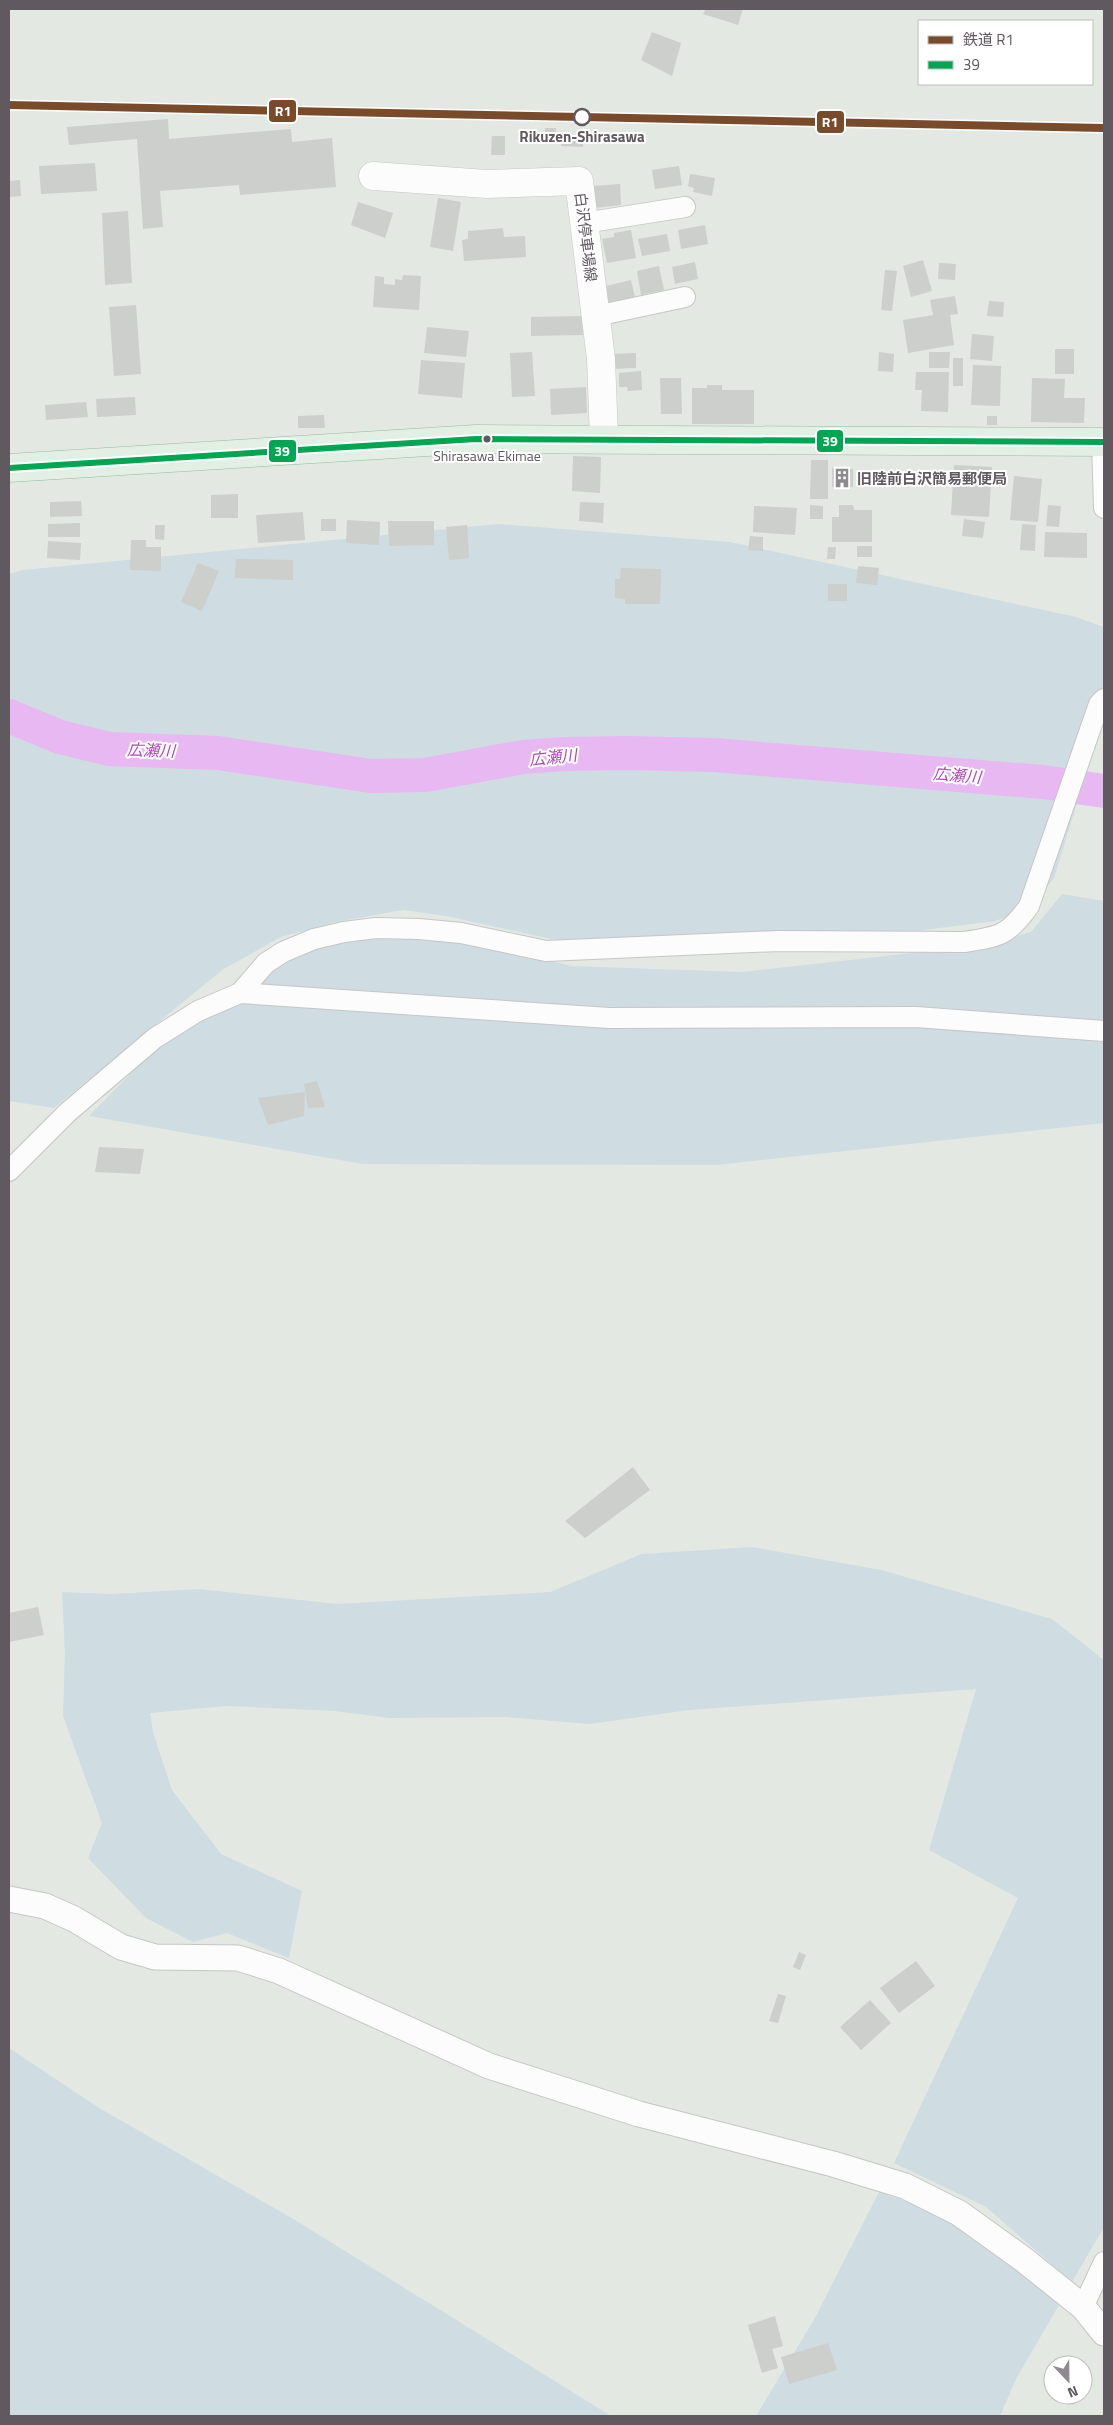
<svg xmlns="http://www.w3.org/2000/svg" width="1113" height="2425" font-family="'Titillium Web','Noto Sans JP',sans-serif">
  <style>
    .green { fill: #cfdce2 }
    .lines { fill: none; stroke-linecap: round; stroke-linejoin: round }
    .river { stroke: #e8b8f2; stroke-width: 34 }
    .building { fill: #cccfcc }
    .minor-casing { stroke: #c6c6c6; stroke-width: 22 }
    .tertiary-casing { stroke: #c6c6c6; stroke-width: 27 }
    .secondary-casing { stroke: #c6c5c6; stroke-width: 29 }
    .trunk-casing { stroke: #93bd97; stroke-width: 29 }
    .minor { stroke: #fbfcfb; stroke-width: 20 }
    .tertiary { stroke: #fbfcfb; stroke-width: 25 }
    .secondary { stroke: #fbfcfb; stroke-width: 28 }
    .trunk { stroke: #e3eee5; stroke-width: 28 }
    .bus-1-casing { stroke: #fff; stroke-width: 10 }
    .bus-1 { stroke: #00a651; stroke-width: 6 }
    .rail-1-casing { stroke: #fff; stroke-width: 11 }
    .rail-1 { stroke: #7a4b2a; stroke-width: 8 }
    .stop-dot { fill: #fff; stroke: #605960; stroke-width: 2.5 }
    .bus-dot { fill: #605960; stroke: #fff; stroke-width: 2 }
    .labels { text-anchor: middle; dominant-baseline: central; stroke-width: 4; stroke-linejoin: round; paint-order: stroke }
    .bus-label { font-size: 14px; fill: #605960; stroke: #fff }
    .stop-label { font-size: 15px; font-weight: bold; fill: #605960; stroke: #fff }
    .street-label { font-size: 15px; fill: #605960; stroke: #fff }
    .poi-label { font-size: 15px; font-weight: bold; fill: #605960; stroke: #fff; text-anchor: start }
    .water-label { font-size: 16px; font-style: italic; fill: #af48b9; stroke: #fff }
    .line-badge { stroke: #fff; stroke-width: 2 }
    .badge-label { font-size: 14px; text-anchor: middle; font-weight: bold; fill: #fff }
  </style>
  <rect width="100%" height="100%" fill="#e3e8e3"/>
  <path class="green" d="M498,524l232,18 346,75 28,10v72l-8,42 -42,137 -23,30 -36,13 -135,17 -239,9 -65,-7 -110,-24 -43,-6 -67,12 -55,15 -59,33 -168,138 -45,-7v-527l14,-4z
    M1062,894l42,7v222l-388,42 -353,-1 -274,-48 56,-57 97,-80 76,-36 116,-9 138,32 169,6 243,-27 47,-13z
    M752,1547l129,23 171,49 52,41v567l-32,55 -86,-75 -92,-44 124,-265 -89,-48 47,-161 -287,21 -99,14 -84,-7 -117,1 -54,-7 -108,-5 -77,7 3,19 19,58 49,64 81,37 -13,67 -62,-25 -34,9 -47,-24 -58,-60 14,-35 -39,-107 2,-64 -3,-60 50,2 87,-5 138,15 213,-12 92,-38z
    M9,2048l90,60 196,112 316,196h-602z
    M879,2192l96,33 84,80 -43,74 -16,37h-244l59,-98z"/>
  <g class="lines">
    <path class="river" d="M9,716l51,21 49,12 109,4 153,23 54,-1 98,-18 41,-3 63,-1 87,2 329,27 61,9"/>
  </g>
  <path class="building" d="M706,9h37l-5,16 -35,-11z
    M652,32l29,11 -9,33 -31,-16z
    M168,119l1,20 122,-10 1,13 40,-4 4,49 -96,8 -1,-10 -79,6 3,36 -20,2 -6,-90 -68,6 -2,-18z
    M545,128h11l-1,11 -10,-1z
    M561,135l22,1v11l-22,-1z
    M492,136h13v19h-14z
    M95,163l2,28 -56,3 -2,-28z
    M679,166l3,19 -27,4 -3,-19z
    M690,174l25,4 -3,18 -19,-4 1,-4 -6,-2z
    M20,180l1,16 -12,1v-16z
    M620,184l1,21 -27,3 -1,-22z
    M438,198l23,4 -8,49 -23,-4z
    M358,202l35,11 -8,25 -34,-13z
    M128,211l4,72 -27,2 -3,-72z
    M705,225l3,19 -27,5 -3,-19z
    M503,228l1,9 21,-1 1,21 -62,4 -2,-21 6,-1v-8z
    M631,230l5,28 -29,5 -5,-24 12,-2v-4z
    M667,234l3,17 -28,5 -4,-17z
    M923,260l9,31 -21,6 -8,-31z
    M695,262l3,17 -23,5 -3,-17z
    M939,263l17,1 -1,16 -17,-1z
    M659,266l5,24 -23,5 -4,-24z
    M885,270l12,1 -5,40 -11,-1z
    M403,275l18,1 -2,34 -46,-3 2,-31 9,1v7l11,1v-6l7,1z
    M631,280l4,17 -29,6 -3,-13 4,-1 -1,-3z
    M955,296l3,18 -8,1 4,30 -46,8 -5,-33 30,-5 -3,-15z
    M989,301l15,1 -1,15 -16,-1z
    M136,305l5,69 -27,2 -5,-69z
    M582,316l1,19 -52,1v-19z
    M427,327l42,4 -3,26 -42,-4z
    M972,334l22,2 -2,25 -22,-2z
    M1055,349h19v25h-19z
    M532,352l3,44 -23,1 -2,-44z
    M879,352l15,2 -1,18 -15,-1z
    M929,352h21l-1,16h-20z
    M636,353v15l-25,1v-15z
    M953,358h10v28h-10z
    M421,360l44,3 -3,35 -44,-4z
    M973,365l28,1 -1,40 -29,-1z
    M641,371l1,19 -14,1 -1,-4h-8v-14z
    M916,372h33l-1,40 -27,-1 1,-21h-7z
    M660,378h21l1,36h-21z
    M1032,378l33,1 -1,19h21l-1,25 -53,-1z
    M707,385h15v5h32v34h-62v-36h15z
    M586,387l1,26 -36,2 -1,-26z
    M135,397l1,18 -39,2 -1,-18z
    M86,402l2,15 -42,3 -1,-15z
    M324,415l1,13h-27v-12z
    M987,416h10v9h-10z
    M573,456l28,1 -1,36 -28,-2z
    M811,460h17v39h-18z
    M954,465l38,2 -3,50 -38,-2z
    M832,468l21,1v18h-21z
    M1014,476l28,3 -4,43 -28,-2z
    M238,494v24h-27v-23z
    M81,501l1,15 -32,1v-15z
    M580,502l24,1 -1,20 -24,-2z
    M810,505l13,1v13h-13z
    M839,505h14l1,5h18v32h-40v-25h7z
    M1048,505l13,1 -2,21 -13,-1z
    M754,506l43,2 -2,27 -42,-3z
    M303,512l2,28 -47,3 -2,-28z
    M321,519h15v12h-15z
    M964,519l21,3 -2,16 -21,-2z
    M347,520l33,2 -1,23 -33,-2z
    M388,521h46v24l-45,1z
    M80,523v14h-32v-13z
    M1022,524l14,1 -1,26 -15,-1z
    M155,525h10l-1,15 -9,-1z
    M467,525l2,33 -20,2 -3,-33z
    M1045,532l42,1v25l-43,-1z
    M750,536l13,1v14l-15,-1z
    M131,540h15v7h15v24l-31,-1z
    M48,541l33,2 -1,17 -33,-2z
    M857,546h15v11h-15z
    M828,547h8l-1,12h-8z
    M236,559l57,1v20l-58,-2z
    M198,563l21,8 -17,40 -21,-9z
    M858,566l21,2 -2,17 -21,-2z
    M621,568l40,1 -1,35h-35v-5l-10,-1v-19h5z
    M828,584h19v17h-19z
    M317,1081l8,26 -17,1 -4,-24z
    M305,1092l-1,24 -36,9 -10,-27z
    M99,1147l45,2 -4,25 -45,-2z
    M633,1467l17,23 -65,48 -20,-17z
    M38,1607l6,28 -35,7v-29z
    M799,1952l7,3 -6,15 -7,-3z
    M916,1961l19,25 -36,27 -19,-25z
    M778,1994l8,2 -8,27 -9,-2z
    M870,2000l21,23 -30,27 -21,-23z
    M775,2316l8,30 -11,3 6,19 -16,5 -14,-48z
    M828,2343l9,27 -48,14 -8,-27z"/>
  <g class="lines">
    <defs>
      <path id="minor" d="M584,223l101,-16
        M596,316l89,-19
        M1102,442l2,66
        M240,993l369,25 307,-1 188,14
        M9,1171l59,-59 87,-74 43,-27 42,-18 26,-30 17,-11 31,-13 30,-7 32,-4 43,1 42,4 85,18 231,-10 187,1c34,-5 44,-6 65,-36l70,-202 5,-5
        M1083,2307l21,-45"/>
      <path id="tertiary" d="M9,1899l36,7 29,13 47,28 34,10 83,1 41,13 210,95 150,48 194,50 72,22 54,27 64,46 60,48 21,26"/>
      <path id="secondary" d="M373,176l114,8 92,-3 22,178 3,80"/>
      <path id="trunk" d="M9,468l467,-29 628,3"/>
    </defs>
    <use href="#minor" class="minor-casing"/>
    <use href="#tertiary" class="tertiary-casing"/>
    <use href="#secondary" class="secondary-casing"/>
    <use href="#trunk" class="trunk-casing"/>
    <use href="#minor" class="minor"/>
    <use href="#tertiary" class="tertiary"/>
    <use href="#secondary" class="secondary"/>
    <use href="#trunk" class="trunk"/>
    <defs>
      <path id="bus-1" d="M9,468l467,-29 628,3"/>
    </defs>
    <use href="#bus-1" class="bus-1-casing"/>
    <use href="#bus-1" class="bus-1"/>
    <defs>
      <path id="rail-1" d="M9,105l1095,23"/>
    </defs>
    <use href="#rail-1" class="rail-1-casing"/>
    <use href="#rail-1" class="rail-1"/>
  </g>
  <defs>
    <symbol id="building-bare" viewBox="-9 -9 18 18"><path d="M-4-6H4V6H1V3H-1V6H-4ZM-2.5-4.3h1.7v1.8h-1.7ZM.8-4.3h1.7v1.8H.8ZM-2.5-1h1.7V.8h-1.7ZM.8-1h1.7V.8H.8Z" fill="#8e8b8e" stroke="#fff" stroke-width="2.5" paint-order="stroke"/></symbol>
  </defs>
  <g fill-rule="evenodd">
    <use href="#building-bare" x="828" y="464" width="28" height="28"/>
  </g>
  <circle class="stop-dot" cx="582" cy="117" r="8"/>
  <circle class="bus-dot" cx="487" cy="439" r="4.5"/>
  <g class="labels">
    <g class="bus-label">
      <text x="487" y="455">Shirasawa Ekimae</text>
    </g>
    <g class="stop-label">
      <text x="582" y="136">Rikuzen-Shirasawa</text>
    </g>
    <g class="street-label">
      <text transform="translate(586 237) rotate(83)">白沢停車場線</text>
    </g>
    <g class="poi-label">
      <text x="857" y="478">旧陸前白沢簡易郵便局</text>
    </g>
    <g class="water-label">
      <text transform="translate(151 750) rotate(2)">広瀬川</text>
      <text transform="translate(553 757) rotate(-6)">広瀬川</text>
      <text transform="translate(957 775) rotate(5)">広瀬川</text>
    </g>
  </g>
  <g class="line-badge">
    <rect x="268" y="99" width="29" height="24" rx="5" fill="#7a4b2a"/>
    <rect x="816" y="110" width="29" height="24" rx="5" fill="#7a4b2a"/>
    <rect x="816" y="429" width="28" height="24" rx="5" fill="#00a651"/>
    <rect x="268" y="439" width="29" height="24" rx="5" fill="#00a651"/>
  </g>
  <g class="badge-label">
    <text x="283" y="116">R1</text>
    <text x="830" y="127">R1</text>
    <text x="830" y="446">39</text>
    <text x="282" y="456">39</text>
  </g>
  <rect width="1113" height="2425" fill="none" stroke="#605960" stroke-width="20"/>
  <rect x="918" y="20" width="175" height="65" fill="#ffffff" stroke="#bfbdbf"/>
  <rect x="928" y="36" width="25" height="8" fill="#7a4b2a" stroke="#bfbdbf"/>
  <text x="963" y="45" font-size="15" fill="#605960">鉄道 R1</text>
  <rect x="928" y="61" width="25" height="8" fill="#00a651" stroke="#bfbdbf"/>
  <text x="963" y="70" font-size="15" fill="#605960">39</text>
  <g transform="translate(1068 2380) rotate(158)"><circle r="24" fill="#ffffff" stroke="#bfbdbf"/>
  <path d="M0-4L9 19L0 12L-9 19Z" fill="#8e8b8e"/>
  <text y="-8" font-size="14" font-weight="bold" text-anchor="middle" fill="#605960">N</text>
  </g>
</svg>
